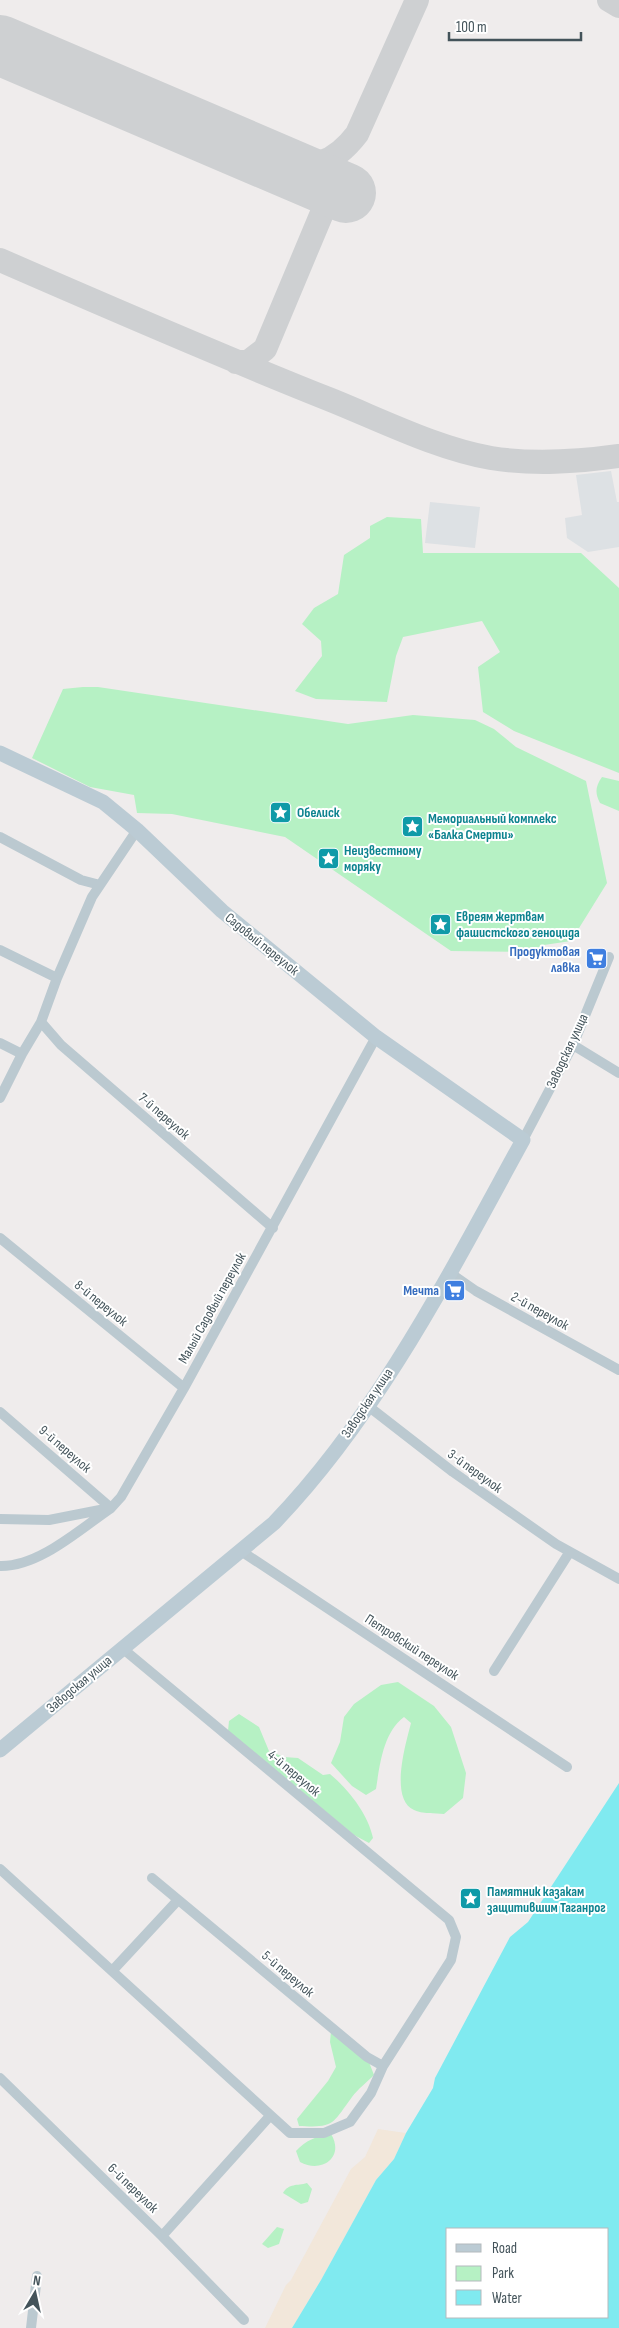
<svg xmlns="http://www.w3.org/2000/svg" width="619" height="2328" font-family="'Sofia Sans Condensed',sans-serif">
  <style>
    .airport { fill: #dde1e4 }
    .green { fill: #b6f1c4 }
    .sand { fill: #f2e7da }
    .water { fill: #80eaf0; fill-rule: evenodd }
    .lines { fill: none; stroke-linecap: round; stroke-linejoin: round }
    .taxiway { stroke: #ced0d2; stroke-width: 24 }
    .runway { stroke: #ced0d2; stroke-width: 60 }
    .street { stroke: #bbc9d0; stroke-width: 10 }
    .secondary { stroke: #bbcbd4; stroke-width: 15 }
    .labels { text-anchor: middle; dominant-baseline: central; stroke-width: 4; stroke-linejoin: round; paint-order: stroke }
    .culture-label { font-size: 14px; font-weight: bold; fill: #0d838f; stroke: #fff; text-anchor: start }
    .street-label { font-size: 14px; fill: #43535a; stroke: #fff }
    .shop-label { font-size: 14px; font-weight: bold; fill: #366cbe; stroke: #fff; text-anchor: end }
  </style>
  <rect width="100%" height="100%" fill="#efecec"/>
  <path class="airport" d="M611,471l6,31h2v45l-31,5 -21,-14 -2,-20 17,-3 -6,-40z
    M430,502l50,5 -5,41 -50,-5z"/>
  <path class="green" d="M387,517l34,2 2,34h158l38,35v185l-105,-42 -31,-19 -5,-45 22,-15 -18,-31 -79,16 -7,19 -9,46 -71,-3 -21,-8 27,-35 -1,-15 -19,-17 12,-16 24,-14 6,-39 26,-17v-12z
    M83,687h15l250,37 65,-9 62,5 19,9 22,18 70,34 21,102 -36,58 -27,4 -3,7 -90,-1 -166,-114 -113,-23 -35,-1 -3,-18 -44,-8 -58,-29 31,-69z
    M602,777l17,4v30l-19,-8c-5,-10 -5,-16 2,-26z
    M398,1682l36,24 17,21 15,46 -3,25 -19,16c-9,-1 -22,0 -30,-4 -25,-11 -8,-67 -3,-87l-7,-6c-21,16 -24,47 -28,72l-10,6 -14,-9 -21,-23 9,-21 4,-25 10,-13 27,-19z
    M239,1714l20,13 10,24 15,6 14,1 25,17 7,-1c19,16 38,40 43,64l-4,5 -15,-8 -126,-104 1,-10z
    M331,2031l36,26 7,18c-7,7 -16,14 -22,22 -20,27 -17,31 -53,29l-2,-7 31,-38 8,-14 -6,-25z
    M331,2134c14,23 -9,40 -31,28l-4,-11c10,-11 21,-15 35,-17z
    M307,2183l5,6 -4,13 -7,2 -18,-11c6,-10 14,-7 24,-10z
    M277,2227l7,2 -5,15 -11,4 -6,-4z"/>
  <path class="sand" d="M378,2129l28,4 -12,26 -18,21 -55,100 -29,48h-27l21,-43 5,-5 60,-111 14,-12z"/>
  <path class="water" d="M619,1783v545h-327l29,-48 55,-100 18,-21 12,-26 27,-45 2,-10 75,-141 18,-15zM448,2229h160v88h-160z"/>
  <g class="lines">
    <path class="taxiway" d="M609,0l10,6
      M275,162c37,8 59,2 82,-28l60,-134
      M0,260c110,48 220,96 331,140 52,21 105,48 160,58 43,7 85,4 128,-2
      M236,362h12l17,-13 57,-136c4,-19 4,-24 -13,-36"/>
    <path class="runway" d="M0,45l346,148"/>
    <path class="street" d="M0,837l81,43 19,5
      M0,950l57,28
      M41,1022l20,23 212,183
      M0,1043l22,11
      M573,1045l46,28
      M0,1098l22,-44 19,-32 16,-44 35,-81 45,-67
      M523,1140l50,-95 36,-88
      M0,1238l184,150
      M450,1273l26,18 143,79
      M368,1406l85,66 103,72 63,35
      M0,1412l111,96
      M0,1519l49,1 56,-11
      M241,1551l326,216
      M0,1566c39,1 80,-37 111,-58l10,-11 63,-109 192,-351
      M494,1671l75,-118
      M0,1869l290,264h34l26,-11 21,-29 12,-27 68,-106 5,-23 -7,-17 -327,-272
      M152,1878l215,179 16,9
      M113,1970l65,-70
      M0,2078l162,158 82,84
      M162,2236l107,-119
      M31,2328l6,-52"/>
    <path class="secondary" d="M0,753l103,49 34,28 85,81 154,126 147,103c-72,131 -144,274 -249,383l-274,227"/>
  </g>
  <defs>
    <symbol id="sight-square" viewBox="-11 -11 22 22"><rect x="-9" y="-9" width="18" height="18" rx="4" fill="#0f9aa8" stroke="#fff"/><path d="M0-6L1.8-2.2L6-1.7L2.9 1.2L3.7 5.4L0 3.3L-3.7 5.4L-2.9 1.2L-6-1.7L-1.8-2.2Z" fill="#fff"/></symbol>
    <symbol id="supermarket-square" viewBox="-11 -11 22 22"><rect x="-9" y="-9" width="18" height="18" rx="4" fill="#3f7fe0" stroke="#fff"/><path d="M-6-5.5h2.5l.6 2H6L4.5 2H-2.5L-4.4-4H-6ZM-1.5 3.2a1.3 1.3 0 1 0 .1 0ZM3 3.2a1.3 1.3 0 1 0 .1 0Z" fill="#fff"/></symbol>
  </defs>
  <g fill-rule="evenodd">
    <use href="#sight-square" x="268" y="800" width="25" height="25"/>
    <use href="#sight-square" x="400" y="814" width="25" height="25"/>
    <use href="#sight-square" x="316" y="846" width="25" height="25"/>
    <use href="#sight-square" x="428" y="912" width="25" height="25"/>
    <use href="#supermarket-square" x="584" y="946" width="25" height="25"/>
    <use href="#supermarket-square" x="442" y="1278" width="25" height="25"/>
    <use href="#sight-square" x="458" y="1886" width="25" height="25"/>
  </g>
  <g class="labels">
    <g class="culture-label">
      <text x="297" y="812">Обелиск</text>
      <text x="428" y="818">Мемориальный комплекс<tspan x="428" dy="16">«Балка Смерти»</tspan></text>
      <text x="344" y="850">Неизвестному<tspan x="344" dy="16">моряку</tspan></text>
      <text x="456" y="916">Евреям жертвам<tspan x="456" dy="16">фашистского геноцида</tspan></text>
      <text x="487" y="1891">Памятник казакам<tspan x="487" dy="16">защитившим Таганрог</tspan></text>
    </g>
    <g class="street-label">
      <text transform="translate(262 944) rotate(39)">Садовый переулок</text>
      <text transform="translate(567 1051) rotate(-65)">Заводская улица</text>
      <text transform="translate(164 1116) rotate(41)">7-й переулок</text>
      <text transform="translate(101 1303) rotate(39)">8-й переулок</text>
      <text transform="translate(212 1308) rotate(-61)">Малый Садовый переулок</text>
      <text transform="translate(540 1311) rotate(29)">2-й переулок</text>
      <text transform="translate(367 1403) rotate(-56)">Заводская улица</text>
      <text transform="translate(65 1449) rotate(41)">9-й переулок</text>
      <text transform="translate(475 1471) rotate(36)">3-й переулок</text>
      <text transform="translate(412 1647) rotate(33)">Петровский переулок</text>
      <text transform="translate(79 1684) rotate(-40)">Заводская улица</text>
      <text transform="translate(294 1773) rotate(40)">4-й переулок</text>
      <text transform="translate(288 1974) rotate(40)">5-й переулок</text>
      <text transform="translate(133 2188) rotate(44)">6-й переулок</text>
    </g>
    <g class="shop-label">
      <text x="580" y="951">Продуктовая<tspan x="580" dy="16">лавка</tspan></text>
      <text x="439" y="1290">Мечта</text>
    </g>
  </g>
  <rect x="446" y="2228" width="162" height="90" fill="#ffffff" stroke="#b4babd"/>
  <rect x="456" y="2244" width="25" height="8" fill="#bbcbd4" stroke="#b4babd"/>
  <text x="492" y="2253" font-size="15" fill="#43535a">Road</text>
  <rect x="456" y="2266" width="25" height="15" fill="#b6f1c4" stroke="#b4babd"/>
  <text x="492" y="2278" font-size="15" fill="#43535a">Park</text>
  <rect x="456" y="2290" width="25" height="15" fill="#80eaf0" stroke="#b4babd"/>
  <text x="492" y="2303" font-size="15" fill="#43535a">Water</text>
  <g transform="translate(35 2293) rotate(9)" stroke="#ffffff" stroke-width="4" paint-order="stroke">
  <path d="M0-4L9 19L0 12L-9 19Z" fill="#43535a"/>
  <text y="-8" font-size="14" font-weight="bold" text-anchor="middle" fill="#43535a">N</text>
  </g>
  <path d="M449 32v8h132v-8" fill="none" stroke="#43535a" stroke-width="2.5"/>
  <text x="456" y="32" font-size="15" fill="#43535a" stroke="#ffffff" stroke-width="4" paint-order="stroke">100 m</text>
</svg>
